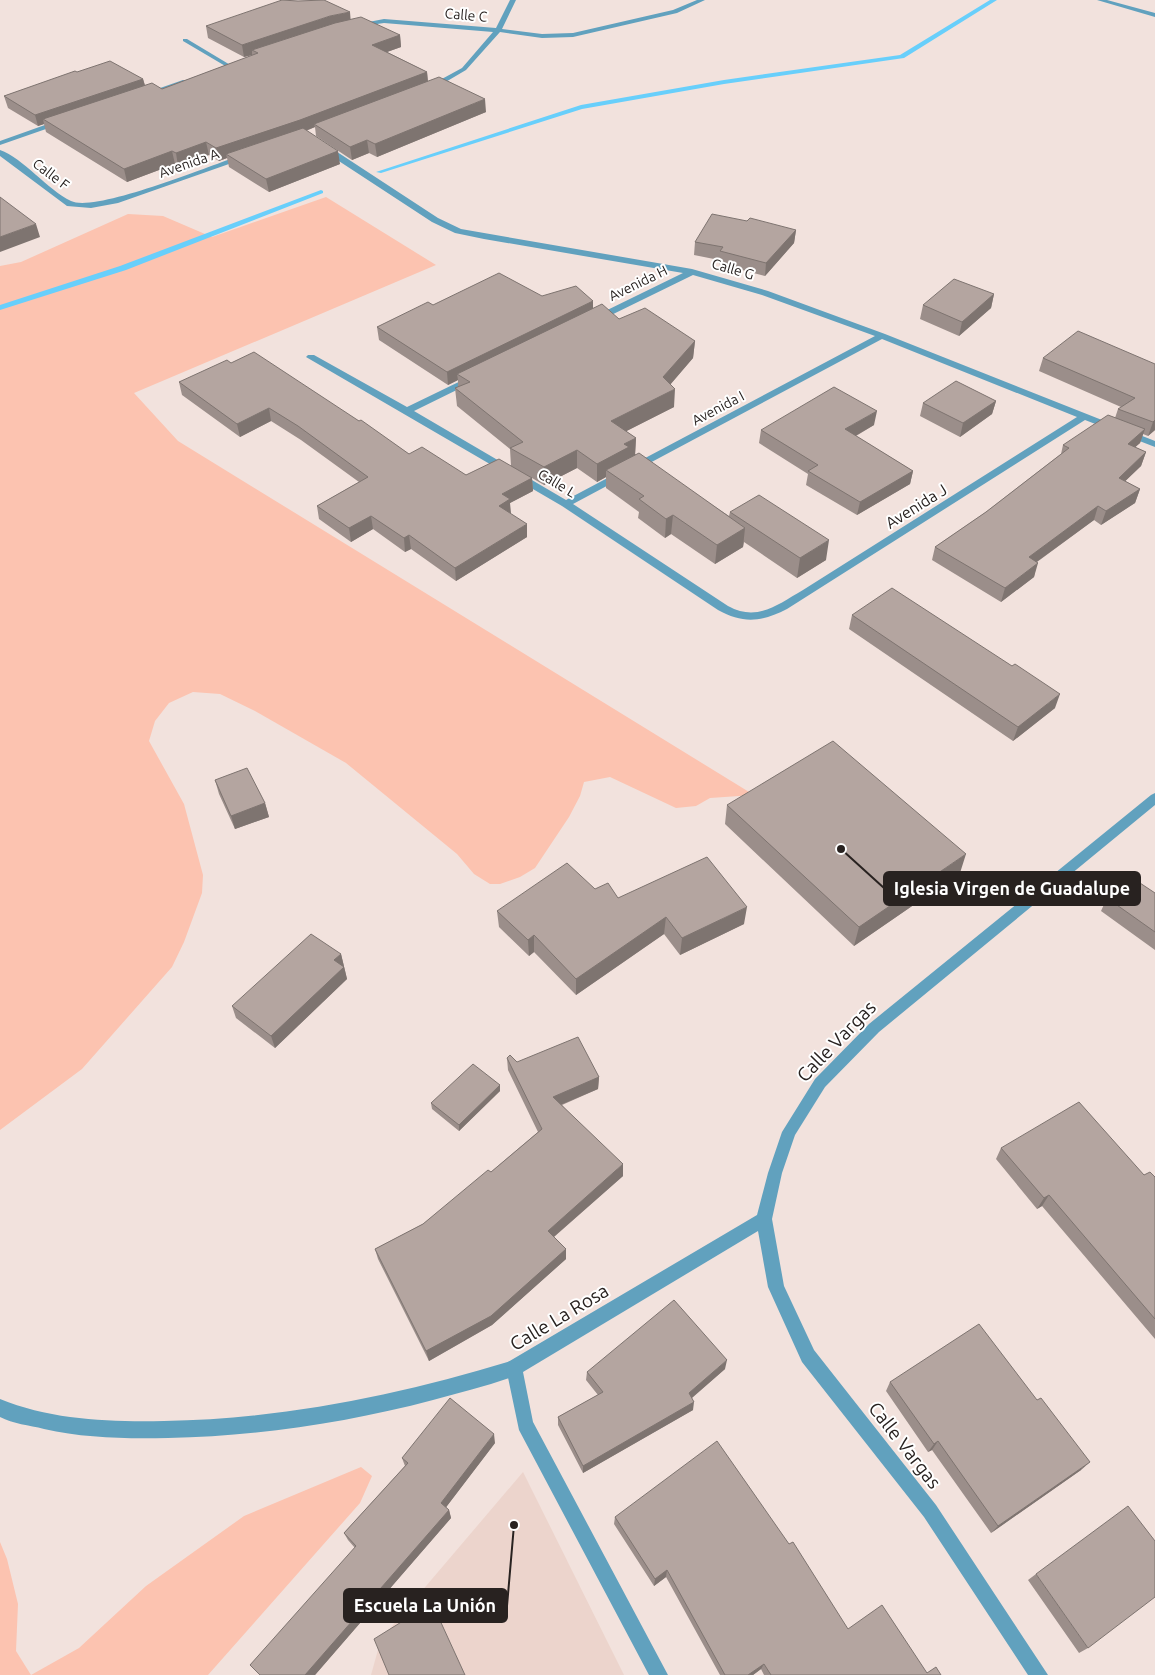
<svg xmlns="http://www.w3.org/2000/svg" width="1155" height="1675" font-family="Ubuntu,sans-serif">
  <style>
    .built { fill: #ecd4cc }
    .green { fill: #fcc3b0 }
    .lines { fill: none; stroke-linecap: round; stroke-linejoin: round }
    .stream { fill: #68cffb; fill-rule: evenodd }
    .lane { fill: #61a1be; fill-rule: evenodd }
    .street { fill: #61a1be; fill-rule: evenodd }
    .wall { fill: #9b8e8a }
    .shaded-wall { fill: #7e7470 }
    .building { fill: #b4a5a0; stroke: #7e7470 }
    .labels { text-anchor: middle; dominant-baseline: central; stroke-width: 4; stroke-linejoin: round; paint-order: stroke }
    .far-street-label { font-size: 14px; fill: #282220; stroke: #fff }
    .street-label { font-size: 16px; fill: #282220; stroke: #fff }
    .near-street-label { font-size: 19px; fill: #282220; stroke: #fff }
    .leader { fill: none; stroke: #282220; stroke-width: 2 }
    .callout-dot { fill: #282220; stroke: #fff; stroke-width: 2 }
    .callout { fill: #282220; stroke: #282220; stroke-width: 2 }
    .callout-label { font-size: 18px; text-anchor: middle; font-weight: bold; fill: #fff }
  </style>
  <rect width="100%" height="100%" fill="#f2e2dd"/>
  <path class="built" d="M523,1472l101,203h-253l10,-36z"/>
  <path class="green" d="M326,197l110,68 -302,128 44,48 576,354 -44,3 -14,8 -20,2 -66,-31 -26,5 -4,14 -11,21 -34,51 -15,9 -20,7h-10l-16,-10 -17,-20 -111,-91 -91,-52 -35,-17 -27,-2 -24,11 -14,18 -6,20 35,63 19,71 -1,18 -18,49 -12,25 -90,102 -82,61v-864l21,-4 107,-48 35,2 49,21z
    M361,1467l11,9 -12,27 -152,172h-208v-133l7,17 11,45 -2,47 15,24 48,-27 67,-62 98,-70z"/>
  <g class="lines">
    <path class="stream" d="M990,0h7l-93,58 -180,26 -142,25 -201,64 -5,-1 205,-67 143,-25 176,-25z
      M321,190l2,1v2l-197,77 -126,40v-5l120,-39z"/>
    <path class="lane" d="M514,1360l6,2 2,6 -2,6c-28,11 -58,18 -87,26 -87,23 -176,36 -265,38 -42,1 -84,0 -124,-9 -15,-4 -31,-5 -44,-12v-18c51,21 109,23 164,22 120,-2 236,-26 350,-61z"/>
    <path class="street" d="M510,0h6l-14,29 40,5 31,-1 100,-23 24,-10h8l-28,13 -104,24 -31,1 -42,-6 -34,38 -34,20 -4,-2 1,-2 33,-18 31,-36 -109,-9 -28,4 -3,-2 31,-6 112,9z
      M1097,0h10l48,13v4z
      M183,39h4l45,27 -5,1 -44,-26z
      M183,80l6,1 -39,15 -7,-2z
      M59,120l7,2 -66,23v-4z
      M322,146h6l110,72 23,11 231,40 76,22 117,43 270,107v6l-70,-27 -298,189c-25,13 -44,15 -69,1l-156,-104 -256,-149 2,-2h6l93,52 62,-30h6v4l-61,30 152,89 309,-164 -113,-41 -69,-20 -94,46h-6v-4l90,-44 -199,-34 -29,-6 -23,-11 -110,-72zM882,339l195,78 -274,173c-26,15 -46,32 -75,16l-155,-102z
      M0,150c23,8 48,40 71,51 24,12 138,-35 168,-45l7,2 -128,45 -27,5 -24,-2 -67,-50z
      M1155,793v12l-276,227 -54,55 -30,48 -13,38 -10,46 12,67 30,64 122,155 112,170h-20l-104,-158 -122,-155 -34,-75 -10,-56 -235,141 10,50 135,253h-19l-130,-245 -13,-62 2,-6 249,-147 11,-42 14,-41 33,-53 54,-55 282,-229z"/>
  </g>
  <path class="wall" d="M350,20l50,15 1,12 -14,5 40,20 1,9 58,31 -109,45 -8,-4 -17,7 -36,-24 -1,-9 -9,4 34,33 -71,28 -40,-25 -2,-9 -8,3 -10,-6 -31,11 -3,-2 -48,18 -81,-50 -2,-8 -6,2 -30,-18 -4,-12 73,-24 66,7 2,6 17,4 91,-34h-1l-8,2 -36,-19 -2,-12z
    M796,230l-2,13 -29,33 -46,-12v-4l-25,-5 1,-13z
    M994,294l-3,14 -32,28 -39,-17 3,-14z
    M542,296l51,5v7l26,11 76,22 -2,17 -23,27 4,22 -48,24 10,7 -1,16 94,62 1,-4 96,48 -29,18 -53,-36 -1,5 -28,17 -44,-30 -6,4 -27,-20 1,-6 -33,-24v-11l-9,5 -20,-14 -33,17 -12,-7 1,13 -23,12v10l17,24 -71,44 -45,-32 -6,3 -32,-23 -22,13 -32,-23 -2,-13 42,-24 -58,-42 -30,-19 -31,16 -58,-42 -3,-13 52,-19 128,58 50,33 57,21 45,-9 -1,-17 -53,-43 -2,-18 3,-1v-7l-10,5 -69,-45 -2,-13 56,-22z
    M1043,358l112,6v66l-7,6 -5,-2 -3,9 -5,4 11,5 -5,14 -16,15 15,8 -5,14 -34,22 -7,-5 -57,42 -3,15 -33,25 -69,-42 3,-13 51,-35 75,-58 2,-9 52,-27 3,-9 3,-2 -82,-36z
    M996,401l-4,13 -32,23 -40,-21 3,-13z
    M874,425l-18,11 57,35 -3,13 -53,31 -51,-30 2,-11 -49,-31 2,-13z
    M852,615l203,93 -42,33 -164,-112z
    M215,780l50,23 4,14 -34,12 -16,-35z
    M727,805l233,68 -106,73 -129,-122z
    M595,889l23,9 126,26 -64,31 -16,-21 -88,61 -42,-43 -5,4 -30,-29 -2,-16z
    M1155,893v57l-54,-39 6,-13z
    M341,954l6,25 -72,69 -39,-30 -4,-12z
    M507,1058l10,4 82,15 -1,12 -36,16 61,71 -69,61 12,12v10l-74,66 -63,36 -51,-102 -3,-10 48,-25 68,-52 47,-40 -30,-62z
    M500,1085v6l-41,40 -27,-22 -1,-6z
    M1001,1148l154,29v162l-113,-133 -5,3 -41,-50z
    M725,1369l-33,29 1,12 -110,63 -25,-48v-8l40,-22 -12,-15 1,-8z
    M890,1382l191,88 -90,63 -59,-83 -4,2 -42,-61z
    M495,1443l-49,64 3,3 2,8 -136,157h-55l95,-127 -7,-8 -4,-7 61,-67 -3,-8z
    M615,1517l233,112 79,44 14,2h-177l-3,-6 -8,6h-33l-54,-98 -12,9 -40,-62z
    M1036,1574l52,74 -9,5 -51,-73z"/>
  <path class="shaded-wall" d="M350,12l1,12 -99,26v5l-8,2 -2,-12 88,-29z
    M400,35l1,12 -28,10 -1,-12z
    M427,72l1,12 -114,40 1,3 -13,5 -76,22 1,4 -8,3 -3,-13z
    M143,79l3,11 -103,29 1,5 -6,2 -3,-11z
    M485,99l1,13 -109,45 -2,-13z
    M367,140l2,13 -17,7 -2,-13z
    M206,142l3,13 -31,11 -2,-13z
    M172,151l3,13 -48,18 -3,-13z
    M338,151l2,13 -71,28 -3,-13z
    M36,224l4,13 -40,15v-15z
    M796,230l-2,13 -29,33 1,-13z
    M994,294l-3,14 -32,28 3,-14z
    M593,301v13l-136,60 1,6 -10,5 -1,-13z
    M695,341l-2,17 -31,36 1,-17z
    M675,389l-1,18 -63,32v-18z
    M996,401l-4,13 -32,23 3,-14z
    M269,408l2,13 -31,16 -3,-13z
    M877,411l-3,14 -31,18 2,-14z
    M1155,420v10l-7,6 5,-14z
    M1145,429l-5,14 -17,15 5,-14z
    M636,438l-1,18 -29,14v7l-9,5v-18l27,-20z
    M577,450v18l-33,17v-18z
    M1146,452l-5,14 -27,26 5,-14z
    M913,471l-3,13 -53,31 3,-13z
    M532,478l1,13 -23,12 1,10 -11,6 -1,-13 3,-12z
    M1140,489l-5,14 -34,22 5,-14z
    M1098,506l-4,14 -70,51 5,-14z
    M673,515l-2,19 -6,4 1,-19z
    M371,516l2,13 -22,13 -2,-14z
    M527,524v13l-71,44 -1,-13z
    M745,528l-2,19 -28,17 2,-19z
    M409,535l2,14 -6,3 -1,-14z
    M829,540l-3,20 -29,18 3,-20z
    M1038,563l-4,14 -33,25 4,-14z
    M1060,694l-5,14 -42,33 5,-14z
    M265,803l4,14 -34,12 -4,-13z
    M966,854l-6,19 -106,73 5,-19z
    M747,907l-3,17 -64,31 2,-17z
    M666,917l-2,17 -88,61v-16z
    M534,935v17l-5,4 -1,-16z
    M341,954l6,25 -72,69 -4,-12 63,-76z
    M599,1077l-1,12 -45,19v-11z
    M500,1085v6l-41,40v-6z
    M623,1164v12l-74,65 -1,-10z
    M1049,1195l-7,11 -5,3 7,-11z
    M566,1249v10l-74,66 -63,36 -3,-10z
    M727,1360l-2,9 -38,33 2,-9z
    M694,1402l-1,8 -110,63v-7z
    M494,1434l1,9 -51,67 -3,-7z
    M938,1441l-6,9 -4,2 6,-8z
    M1090,1462l-9,8 -90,63 7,-7z
    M449,1510l2,8 -136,157h-10z
    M667,1570l-1,7 -12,9 1,-7z
    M764,1664l-3,5 -8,6h-5z"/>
  <path class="building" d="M282,0l16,1 26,-1 26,12 -20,4 -88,29 -36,-19z
    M361,17l39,18 -28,10 55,27 -127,48 -84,28 -10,-6 -30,11 -4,-2 -48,18 -81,-50 109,-36 10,6 96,-36 -6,-3 83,-27z
    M110,61l33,18 -108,36 -31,-19 71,-25 2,1z
    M439,77l46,22 -110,45 -8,-4 -17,7 -36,-23z
    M303,128l35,23 -72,28 -40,-25z
    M0,197l36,27 -36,13z
    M712,214l35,7 3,-3 46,12 -30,33 -46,-12 3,-4 -28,-5z
    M499,273l43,23 34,-10 17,15 -146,71 -70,-45 51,-25 5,3z
    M954,279l40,15 -32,28 -39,-17z
    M602,304l17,15 26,-11 50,33 -32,36 12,12 -64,32 25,17 -12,6 5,3 -32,17 -20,-14 -33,17 -34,-19 13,-6 -68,-54 15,-6 -13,-8z
    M1078,331l77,33v56l-2,2 -35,-13 17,-11 -92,-40z
    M254,352l105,69 2,-1 48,34 13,-7 44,28 33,-16 33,19 -30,16 8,5 -11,7 28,18 -72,44 -46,-33 -5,3 -33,-22 -22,12 -32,-22 51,-29 -70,-51 -29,-18 -32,16 -58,-42 48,-22 4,3z
    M956,381l40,20 -33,22 -40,-20z
    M834,387l43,24 -32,18 68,42 -53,31 -52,-31 10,-6 -57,-35z
    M1108,415l37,14 -17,15 18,8 -27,26 21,11 -34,22 -8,-5 -69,51 9,6 -33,25 -70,-41 51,-35 83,-64 -6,-3z
    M639,453l106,75 -28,17 -44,-30 -7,4 -27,-20 5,-3 -38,-26z
    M759,495l70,45 -29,18 -70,-46z
    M892,588l120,78 3,-2 45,30 -42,33 -166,-112z
    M833,741l133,113 -107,73 -132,-122z
    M247,768l18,35 -34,13 -16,-36z
    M707,857l40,50 -65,31 -16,-21 -90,62 -42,-44 -6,5 -31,-29 70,-48 28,26 13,-6 10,15z
    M1131,877l24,16v39l-48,-34z
    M311,934l30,20 -7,6 10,7 -73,69 -39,-30z
    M578,1037l21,40 -46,20 70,67 -75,67 18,18 -75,67 -65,35 -51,-102 48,-25 65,-54 3,2 51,-43 -35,-71 3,-3 7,7z
    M473,1064l27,21 -41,40 -28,-22z
    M1079,1102l65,73 6,-3 5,5v142l-106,-124 -5,3 -43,-50z
    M674,1300l53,60 -38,33 5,9 -111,64 -25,-49 45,-25 -16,-20z
    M979,1324l58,76 4,-2 49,64 -92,64 -60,-85 -4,3 -44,-62z
    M450,1398l44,36 -53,69 8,7 -144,165h-45l-10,-10 106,-119 -12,-13 64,-70 -6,-5z
    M717,1441l72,103 4,-2 55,87 34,-24 45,68 9,-6 5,8h-170l-7,-11 -16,11h-23l-58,-105 -12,9 -40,-62z
    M1128,1506l27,35v56l-67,51 -52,-74z
    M432,1603l33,72h-76l-15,-36z"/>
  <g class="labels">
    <g class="far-street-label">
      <text transform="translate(466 15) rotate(5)">Calle C</text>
      <text transform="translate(189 163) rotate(-19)">Avenida A</text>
      <text transform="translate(51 174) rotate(37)">Calle F</text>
      <text transform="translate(733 269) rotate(16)">Calle G</text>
      <text transform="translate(638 283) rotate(-26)">Avenida H</text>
      <text transform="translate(718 408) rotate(-28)">Avenida I</text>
      <text transform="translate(557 483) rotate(31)">Calle L</text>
    </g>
    <g class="street-label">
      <text transform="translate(916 506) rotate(-32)">Avenida J</text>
    </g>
    <g class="near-street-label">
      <text transform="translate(836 1041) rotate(-46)">Calle Vargas</text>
      <text transform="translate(559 1317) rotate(-31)">Calle La Rosa</text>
      <text transform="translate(905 1445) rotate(52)">Calle Vargas</text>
    </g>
  </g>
  <path class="leader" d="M841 849L884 888M514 1525L507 1606"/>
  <g class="callout-dot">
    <circle cx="841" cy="849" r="5"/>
    <circle cx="514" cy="1525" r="5"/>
  </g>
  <g class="callout">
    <rect x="884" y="872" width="256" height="33" rx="5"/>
    <rect x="344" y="1589" width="163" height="33" rx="5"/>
  </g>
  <g class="callout-label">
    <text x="1012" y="895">Iglesia Virgen de Guadalupe</text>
    <text x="425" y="1612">Escuela La Unión</text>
  </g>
</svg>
